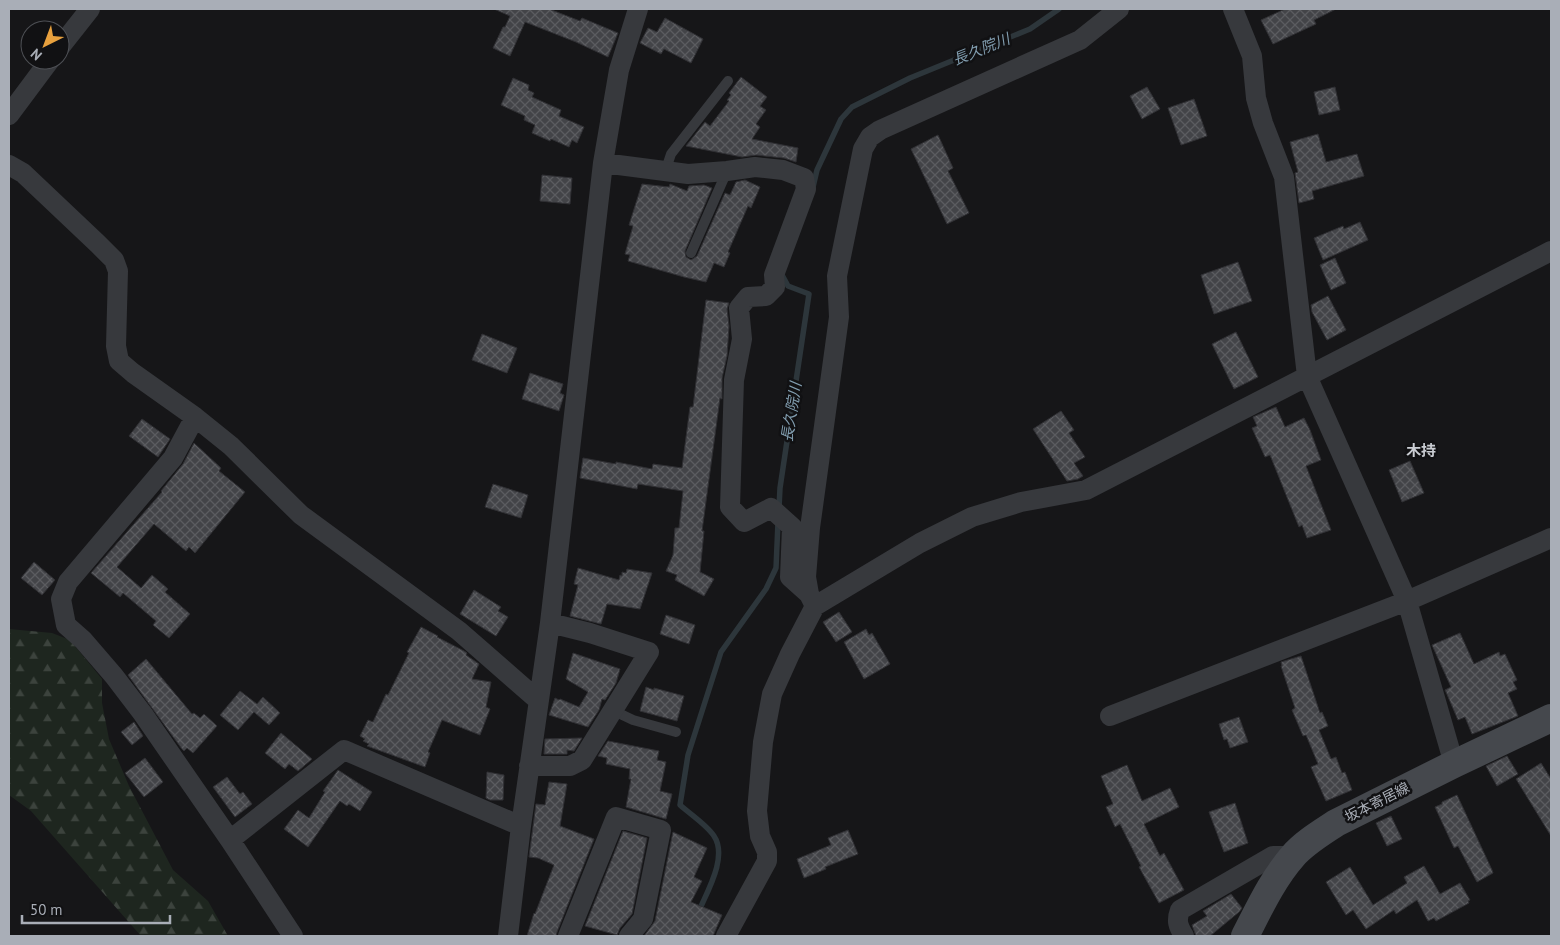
<svg xmlns="http://www.w3.org/2000/svg" width="1560" height="945" font-family="'PT Sans','Noto Sans JP',sans-serif">
  <style>
    .forest { fill: url(#forest-firs) }
    .lines { fill: none; stroke-linecap: round; stroke-linejoin: round }
    .stream { stroke: #2d363b; stroke-width: 5.5 }
    .building { fill: url(#building-cross-hatch); stroke: #303034 }
    .lane { stroke: #37393d; stroke-width: 10 }
    .street { stroke: #37393d; stroke-width: 20 }
    .secondary { stroke: #45484d; stroke-width: 28 }
    .labels { text-anchor: middle; dominant-baseline: central; stroke-width: 5; stroke-linejoin: round; paint-order: stroke }
    .street-label { font-size: 14px; fill: #a9aeb7; stroke: #111113 }
    .water-label { font-size: 15px; font-style: italic; fill: #829eb0; stroke: #111113 }
    .neighbourhood-label { font-size: 15px; font-weight: bold; fill: #cacdd3; stroke: #111113 }
  </style>
  <defs>
    <pattern id="forest-firs" width="22" height="20" patternUnits="userSpaceOnUse" patternTransform="scale(1.25)"><rect width="22" height="20" fill="#1e261f"/><path d="M5 1l3.5 6h-7zM16 11l3.5 6h-7z" fill="#3c433d"/></pattern>
    <pattern id="building-cross-hatch" width="8" height="8" patternUnits="userSpaceOnUse" patternTransform="scale(1.25)"><rect width="8" height="8" fill="#434448"/><path d="M0 0l8 8M0 8l8-8" fill="none" stroke="#5b5c60"/></pattern>
  </defs>
  <rect width="100%" height="100%" fill="#161618"/>
  <path class="forest" d="M9,629l43,4 18,7 32,39v24l7,36 20,47 44,84 35,31 20,35h-87l-110,-125 -22,-16z"/>
  <g class="lines">
    <path class="stream" d="M813,187l4,-17 24,-51 11,-12 58,-29 120,-49 29,-20
      M779,508l1,-20 29,-194 -21,-8 -7,-13
      M698,913c9,-21 30,-56 16,-77 -7,-11 -24,-22 -34,-31l8,-50 33,-103 45,-63 10,-21 2,-46"/>
  </g>
  <path class="building" d="M494,9h55l31,12 2,-3 36,15 -10,24 -32,-15 -51,-20 -15,34 -17,-8 10,-21h2l5,-11z
    M1285,9h51l-22,11 2,4 -43,20 -12,-24z
    M665,18l38,21 -12,24 -27,-14 -3,5 -21,-11 8,-15 9,4z
    M741,77l26,20 -7,9 6,4 -10,14 4,3 -8,12 46,9 -2,14 -12,-4 -28,-3 -14,2 -56,-11 19,-24 5,4 19,-25 -2,-1 4,-5 -2,-2z
    M513,78l16,7 -1,5 6,3 -2,4 29,13 -2,6 25,11 -7,16 -5,-3 -3,7 -18,-8 -1,2 -18,-8 3,-8 -11,-5 1,-4 -24,-11z
    M1147,87l13,22 -18,10 -12,-23z
    M1335,87l5,23 -21,5 -5,-23z
    M1194,99l13,37 -26,9 -13,-37z
    M1318,134l8,28 31,-8 7,22 -52,15 2,8 -15,4 -4,-30 3,-1 -8,-30z
    M938,135l15,33 -5,3 21,42 -22,11 -36,-75z
    M542,175l30,3 -2,26 -30,-3z
    M745,180l15,7 -9,21 -3,-2 -20,46 2,1 -6,14 -10,-4 -8,19 -22,-5 -56,-16 2,-6 -5,-1 8,-28 -4,-1 13,-41 27,3 1,-3 17,7 2,-5 15,-1 8,3 -27,63 1,6 5,3 6,-4 28,-63 5,2 6,-13z
    M1360,222l8,18 -45,20 -9,-22 29,-12 1,3z
    M1335,258l11,25 -15,7 -11,-25z
    M1238,262l14,39 -38,13 -13,-39z
    M1328,296l18,34 -19,10 -15,-28 -1,-7z
    M706,300l23,3 -2,6 2,17 -2,30 -5,22v21l-2,-1 -18,133h2l-4,41 14,7 -10,17 -29,-16 2,-5 -11,-4 7,-16 2,-27h4l4,-37 -45,-7 -1,5 -57,-11 3,-20 33,6v-2l36,7 1,-5 29,4 8,-61h3z
    M1236,332l22,45 -24,12 -22,-45z
    M482,334l35,14 -10,25 -35,-13z
    M530,373l33,11 -3,9 4,2 -5,16 -37,-12z
    M1276,407l9,20 19,-9 6,12 11,30 -15,6 25,64 -24,8 -5,-13 -3,2 -29,-72 -5,2 -13,-29 5,-2 -4,-9z
    M1061,411l13,19 -5,3 16,24 -11,6 9,13 -5,3 -11,2 -34,-52z
    M142,419l28,20 -12,18 -29,-21z
    M194,443l27,25 -2,3 26,21 -50,61 -6,-6 -3,4 -32,-27 -37,43 24,21 11,-13 16,14 -3,3 25,22 -21,24 -16,-13 3,-4 -33,-28 -3,4 -29,-24 71,-81 -1,-1 22,-27z
    M1410,461l14,32 -22,9 -13,-32z
    M493,484l35,11 -7,23 -36,-11z
    M34,562l21,18 -13,15 -21,-17z
    M578,568l41,12 1,-5 2,1v-4l4,1 1,-4 25,4 -12,36 -33,-5 -6,20 -31,-8 8,-31 -4,-1z
    M474,590l27,17 -3,4 10,6 -12,19 -36,-22z
    M839,612l13,20 -16,10 -13,-20z
    M666,615l29,10 -6,19 -29,-10z
    M421,627l17,9 -1,1 27,14 3,2 -1,2 13,9 -7,15 19,3 -5,25 4,2 -10,26 -38,-15 -14,32 2,1 -5,14 -58,-21 2,-2 -6,-3 2,-2 -5,-3 8,-16 5,2 13,-28 2,1 21,-42 -2,-1z
    M866,629l3,6 3,-2 18,31 -26,15 -20,-37z
    M1460,633l14,31 25,-12 1,4 5,-2 12,26 -4,2 4,7 -9,4 10,23 -46,18 -7,-17 -7,3 -12,-28 -1,-2 6,-3 -19,-42z
    M573,653l47,16 -4,14 -11,17 -3,-1 -3,11 -11,17 -39,-12 6,-17 4,2 1,-1 19,8 9,-15 -22,-13z
    M1301,656l19,57 2,-1 6,14 -9,4 12,29 5,-2 6,16 3,-1 7,18 -26,11 -15,-34 7,-3 -12,-29 -3,1 -11,-26 3,-2 -14,-42h1l-1,-4z
    M146,659l46,55 2,-1 6,5 4,-4 13,12 -24,27 -6,-5 -3,3 -2,-2 -54,-74z
    M646,687l8,3v-2l30,8 -7,25 -37,-10z
    M240,691l17,13 6,-7 17,16 -11,12 -15,-13 -16,18 -18,-15z
    M1239,717l9,25 -18,6 -3,-9 -3,1 -5,-16z
    M134,722l9,14 -11,9 -11,-13z
    M281,733l31,26 -14,12 -9,-7 -4,5 -20,-16z
    M582,738l-8,13 -7,-1v4h-23l1,-15z
    M608,741l51,10 -2,9 9,2 -6,29 12,3 -6,25 -40,-12 5,-28h-2l1,-10 -24,-5 1,-6 -9,-2z
    M1507,756l11,18 -21,12 -11,-20z
    M145,758l18,24 -19,15 -19,-24z
    M1541,763l10,16v57l-35,-57z
    M1127,765l15,36 28,-13 9,19 -35,17 16,32 4,-3 20,37 -25,13 -20,-36 2,-1 -21,-42 -5,3 -9,-20 7,-3 -12,-28z
    M338,770l34,22 -12,19 -11,-7 -2,2 -7,-5 -32,46 -24,-18 14,-19 11,8 16,-26 -2,-1z
    M487,772l17,3 -1,25h-13l-4,-2z
    M227,777l13,17 3,-2 9,12 -17,13 -22,-30z
    M549,782l18,2 -7,42 34,13 -37,93 -1,4h-29l7,-23 1,1 19,-49 -16,-7 -9,-1 7,-53 9,1z
    M1457,795l35,75 1,3 -16,9 -19,-36 -4,2 -19,-41 7,-3v-2z
    M1235,803l13,40 -24,9 -15,-40z
    M1391,816l11,23 -15,7 -11,-23z
    M848,830l10,24 -33,13 1,2 -22,9 -7,-19 34,-14 -3,-7z
    M623,831l24,7 -15,76 -12,14 -3,7 -32,-9z
    M673,832l34,16 -13,29 8,4 -11,21 31,13 -9,21h-69l11,-15z
    M1424,866l16,28 20,-11 10,17 -2,1 1,2 -33,18 -2,-3 -6,3 -11,-21 -21,14 -2,-4 -28,19 -13,-19 -7,5 -20,-33 24,-15 23,38 34,-22 -3,-6z
    M1231,894l11,14 -3,4 -29,24h-14l-4,-11 15,-9 -4,-5z"/>
  <g class="lines">
    <path class="lane" d="M665,172l6,-18 57,-73
      M691,253l36,-82
      M612,710l21,10 43,12"/>
    <path class="street" d="M1233,9l19,47 4,42 7,25 21,54 23,199 100,225 47,163
      M60,47l30,-38
      M9,115l41,-55
      M603,163l85,11 39,-3 28,-4 28,3 21,8 2,11 -32,86 1,12 -9,9 -18,1 -9,11 3,31 -8,41 -4,127 14,15 27,-14 21,19 -2,50 19,17
      M9,165l14,8 75,71 16,16 4,11 -2,75 3,15 14,12 62,44 36,29 70,69 158,116 80,70
      M195,417l-22,41 -105,124 -7,17 5,26 17,15 31,36 29,38 87,126 63,96
      M815,606l-6,-12 -3,-17 4,-49 29,-211 -2,-41 26,-127 7,-12 10,-7 200,-90 39,-31
      M1110,716l297,-115 144,-63
      M529,766h41l12,-6 67,-108 -59,-19 -40,-10
      M230,840l114,-90 177,76
      M508,936l13,-110 29,-203 53,-460 16,-93 19,-61
      M568,936l48,-119 45,13 -18,89 -14,17
      M726,936l41,-75v-9l-7,-16 -3,-25 6,-69 9,-48 18,-40 25,-48 105,-63 52,-26 49,-15 65,-12 465,-239
      M1184,936c-6,-10 -8,-15 -4,-26l93,-54h20"/>
    <path class="secondary" d="M1245,936c14,-27 27,-56 48,-80 11,-13 28,-23 43,-33l118,-59 97,-46"/>
  </g>
  <g class="labels">
    <g class="street-label">
      <text transform="translate(1377 802) rotate(-27)">坂本寄居線</text>
    </g>
    <g class="water-label">
      <text transform="translate(981 49) rotate(-22)">長久院川</text>
      <text transform="translate(791 412) rotate(-81)">長久院川</text>
    </g>
    <g class="neighbourhood-label">
      <text x="1421" y="450">木持</text>
    </g>
  </g>
  <rect width="1560" height="945" fill="none" stroke="#a9aeb7" stroke-width="20"/>
  <g transform="translate(45 45) rotate(222)"><circle r="24" fill="#111113" stroke="#4e5055"/>
  <path d="M0-4L9 19L0 12L-9 19Z" fill="#e8a13e"/>
  <text y="-8" font-size="14" font-weight="bold" text-anchor="middle" fill="#a9aeb7">N</text>
  </g>
  <path d="M22 915v8h148v-8" fill="none" stroke="#a9aeb7" stroke-width="2.5"/>
  <text x="30" y="915" font-size="15" fill="#a9aeb7" stroke="#111113" stroke-width="4" paint-order="stroke">50 m</text>
</svg>
